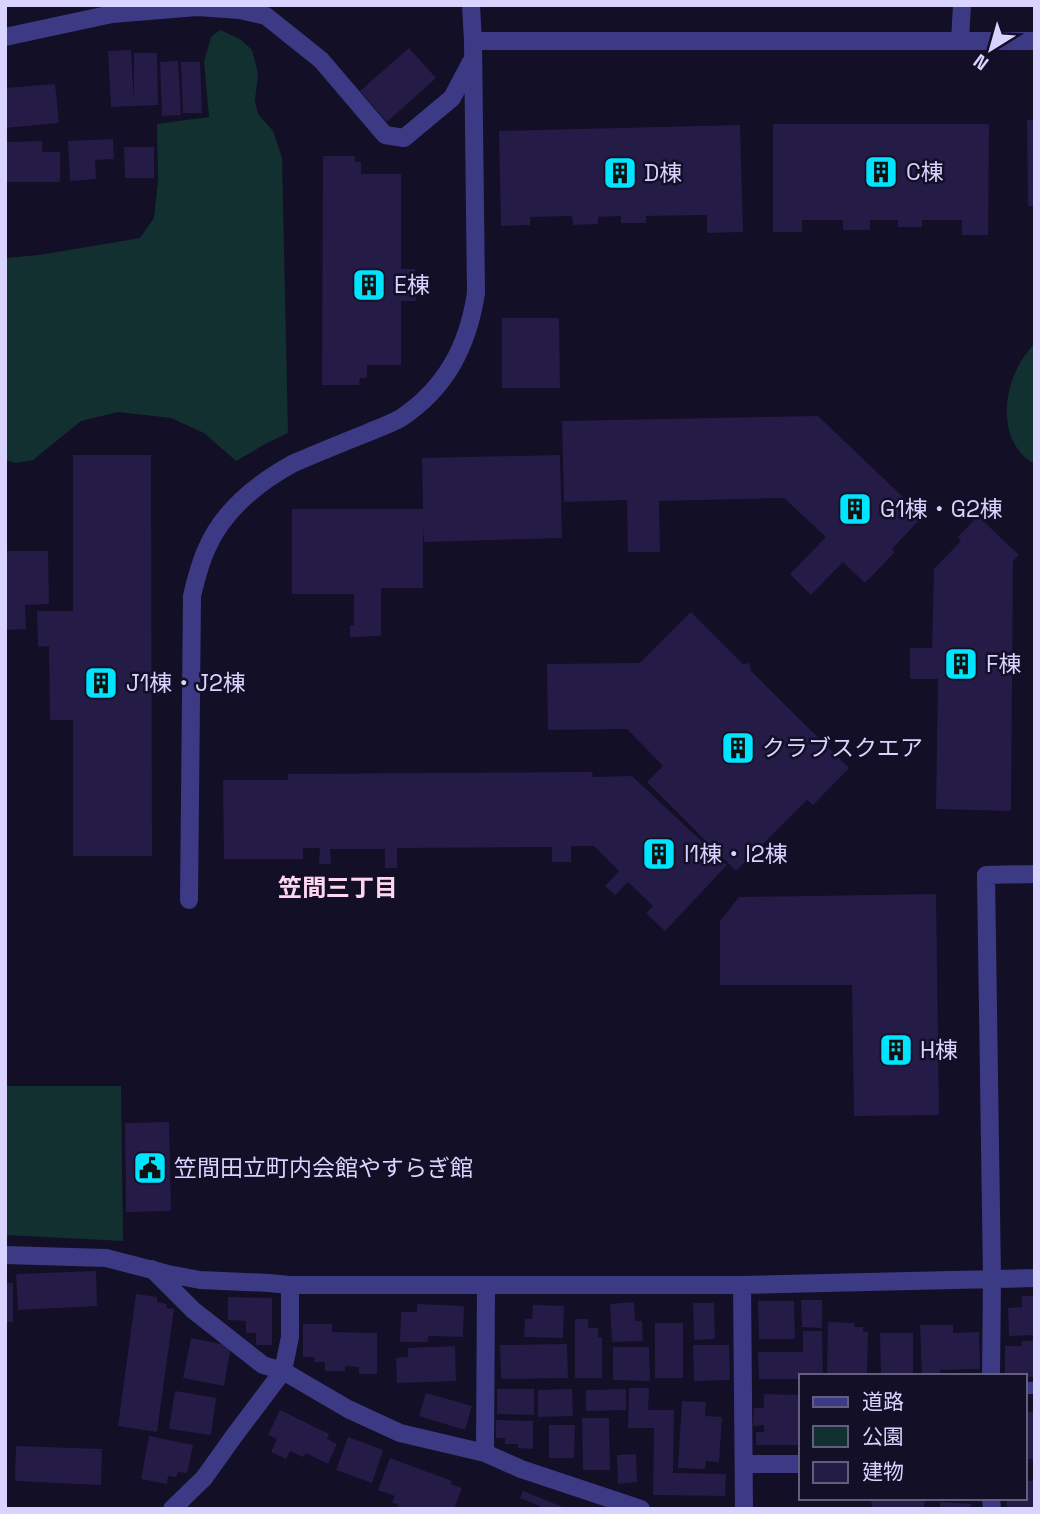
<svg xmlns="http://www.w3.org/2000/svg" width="1040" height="1514" font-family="'Space Grotesk','Noto Sans JP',sans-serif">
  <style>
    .green { fill: #12302f }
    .building { fill: #241b47 }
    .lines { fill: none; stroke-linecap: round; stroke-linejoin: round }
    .service { stroke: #3d3a85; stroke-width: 12 }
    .pedestrian { stroke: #3d3a85; stroke-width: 18 }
    .minor { stroke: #3d3a85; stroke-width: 18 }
    .labels { text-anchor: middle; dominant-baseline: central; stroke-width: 5; stroke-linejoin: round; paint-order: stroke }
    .poi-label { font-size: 23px; fill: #d9d4ff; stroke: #130f26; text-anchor: start }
    .neighbourhood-label { font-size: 24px; font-weight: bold; fill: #ffd6f0; stroke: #130f26 }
  </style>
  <rect width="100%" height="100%" fill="#130f26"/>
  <path class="green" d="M220,30l20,9 12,11 6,24 -3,26 3,14 15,17 9,27 6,275 -21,10 -31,18 -32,-28 -33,-15 -53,-6 -37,9 -48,39 -17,3 -11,-3v-202l34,-3 101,-17 14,-20 4,-37 -1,-57 52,-7 -5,-55 7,-25z
    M1035,342v122c-36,-19 -33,-69 -16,-99 4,-8 11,-16 16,-23z
    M5,1086h116l2,155 -118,-6z"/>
  <path class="building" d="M409,48l27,30 -49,44 -27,-31z
    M131,50l3,52v-49h23l1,52 -47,2 -3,-56z
    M178,61l3,54 -19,1 -2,-54z
    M181,62h19l2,51h-19z
    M55,84l4,39 -54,5v-40z
    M1027,120h8v86h-7z
    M773,124h216l-1,111h-26v-15h-40v7h-24v-7h-28v10h-27v-10h-41v12h-29z
    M740,125l3,107 -36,1v-18l-61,1v7h-25v-7l-23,1v7l-25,1 -1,-9 -42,1v8l-29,1 -2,-95z
    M113,139l1,20 -19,1 1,19 -26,2 -2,-40z
    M42,141v11h18v30h-55v-40z
    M124,147h30v31h-29z
    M323,156h32v6h6v12h40v95h14l1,32h-15v64h-34v13h-7l-1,7h-37z
    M502,318h57l1,70h-58z
    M818,416l105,100 -31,33 3,3 -30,31 -22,-21 -32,33 -21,-21 36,-37 -42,-39 -125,3 1,51h-32l-1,-52 -63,2 -2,-81z
    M73,455h78l1,401h-79v-136h-23l-1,-74 -11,1 -1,-36h36z
    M560,455l2,83 -138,4 -1,-16v62h-42v48l-31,1v-12h4v-31h-62v-85h131l-1,-51z
    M978,516l41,39 -6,6 -2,250 -75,-2 2,-130h-28v-31h22l2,-79 27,-28 -3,-4z
    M5,551h43l1,53 -24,1 1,24 -21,1z
    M691,612l52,52 7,-1 1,8 98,97 -36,37 -6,-5 -71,71 -89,-89 16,-16 -36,-37 -79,1 -1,-66 93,-1z
    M592,772l1,5 39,-1 95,89 -62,66 -19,-18 7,-7 -25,-24 -13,13 -10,-9 14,-15 -25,-25h-23v16h-19v-15l-155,1v20h-12v-19h-55l1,15h-12l1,-16h-17v11h-79l-1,-79h65v-6z
    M936,894l3,221 -85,1 -2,-131h-132v-64l19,-24z
    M169,1122l2,89 -45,1 -1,-89z
    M96,1271l1,35 -79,4 -2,-36z
    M5,1283h8v39h-8z
    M136,1294l21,3v5l10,2 -1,4 8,1 -17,123 -39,-6z
    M1022,1296h13v39l-26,1 -1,-28 14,-1z
    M228,1297l44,1v47h-16v-12h-10v-12l-18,-1z
    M801,1300h21v28l-20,-1z
    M758,1301h36l1,38h-36z
    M634,1302l1,19h7l1,20 -31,1 -2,-38z
    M693,1303h21l1,36 -21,1z
    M417,1304l47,2 -1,31 -35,-1v6h-28l1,-30h16z
    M533,1305l31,1 -1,32 -39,-1 1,-18h7z
    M575,1319h13v9h10v9h4v41h-27z
    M828,1322l27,1 -1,4h9v5h5l-1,44h-40z
    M655,1323h28v55h-28z
    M303,1324h29v8l45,1v41h-18v-7l-14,-1v5h-20v-9h-11l1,-5h-12z
    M920,1325h33v8l26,-1 1,37 -40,1v6h-18z
    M803,1331h19l1,45h-23v3h-41l-1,-27h45z
    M880,1333h33v42h-32z
    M191,1338l40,8 -7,40 -41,-8z
    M1022,1341h13v36l-30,-1v-30h17z
    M567,1344l1,34 -67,1 -1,-34z
    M693,1345h36l1,35 -36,1z
    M455,1346l1,35 -59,2 -1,-25 12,-1v-9z
    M613,1347h36l1,34 -37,-1z
    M629,1388h20l-1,22h26l-1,63 53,1 -1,22 -72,-1 1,-67h-26z
    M497,1389h37v26l-37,-1z
    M572,1389l1,27 -35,1v-27z
    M626,1389v21l-40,1v-21z
    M175,1391l41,7 -5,37 -42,-6z
    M426,1393l46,13 -7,24 -46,-14z
    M764,1394l36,1v50h-44v-13h8v-7l-11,1 1,-18h10z
    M682,1401l24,1 -1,14 17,1 -3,45 -13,-1 -1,8 -27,-1z
    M1024,1401h4v11h7v47h-11z
    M280,1410l49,24 -2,5 10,5 -9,20 -22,-11 -3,4 -13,-6 -4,8 -15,-7 6,-13 -9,-4z
    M582,1418h27l1,52h-27z
    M496,1420l37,1v28l-15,-1v-4h-13v-6h-9z
    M549,1425h26l-1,33h-25z
    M149,1436l44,9 -6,28 -9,-1 -2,5 -8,-1 -1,8 -26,-5z
    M348,1437l35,13 -11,33 -36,-13z
    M16,1446l86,3 -1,36 -86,-4z
    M636,1454l1,28 -19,2 -1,-29z
    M390,1458l62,23 -1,3 11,4 -8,21h-57l1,-5 -6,-1 3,-7 -17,-6z
    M1024,1481h11v28h-28v-11h17z
    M523,1491l45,18h-29l1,-3 -20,-8z
    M871,1498h54l-1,11h-52z
    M940,1502l31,2 -1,5h-30z"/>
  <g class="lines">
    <path class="service" d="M1024,1388h11"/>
    <path class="pedestrian" d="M283,1371l7,-34v-52"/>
    <path class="minor" d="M471,5l2,36h562
      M5,37l107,-23 85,-7 43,3 26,6 55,44 64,75 19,3 48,-40 19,-36
      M960,41l2,-36
      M189,900l3,-304c4,-17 8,-33 15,-48 16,-37 51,-65 85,-84 25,-11 50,-21 75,-31 11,-5 24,-9 34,-15 45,-30 67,-72 75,-125l-3,-252
      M5,1255l101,3 62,16 32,6 69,3 21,2h452l293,-7
      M152,1269l41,41 70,55 20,6 65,38 52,24 85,20 36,16 120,40
      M742,1285l2,224
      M991,1376l1,-97 -6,-404 49,-1
      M485,1453l1,-167
      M744,1464h56
      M991,1498l1,11
      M172,1509l32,-31 30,-42 49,-65"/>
  </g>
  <defs>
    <symbol id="building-square" viewBox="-11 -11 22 22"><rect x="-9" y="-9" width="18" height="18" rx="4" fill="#00e5ff" stroke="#130f26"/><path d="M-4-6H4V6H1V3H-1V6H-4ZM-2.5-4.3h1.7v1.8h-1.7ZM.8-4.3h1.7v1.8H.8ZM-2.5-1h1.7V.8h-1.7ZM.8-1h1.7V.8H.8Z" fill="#111"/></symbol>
    <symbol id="civic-square" viewBox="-11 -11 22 22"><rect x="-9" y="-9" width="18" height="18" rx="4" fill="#00e5ff" stroke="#130f26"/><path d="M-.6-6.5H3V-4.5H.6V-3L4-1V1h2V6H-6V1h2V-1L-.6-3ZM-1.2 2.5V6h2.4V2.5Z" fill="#111"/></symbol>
  </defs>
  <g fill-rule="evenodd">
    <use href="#building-square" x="862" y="153" width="38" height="38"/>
    <use href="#building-square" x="601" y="154" width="38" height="38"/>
    <use href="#building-square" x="350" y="266" width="38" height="38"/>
    <use href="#building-square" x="836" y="490" width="38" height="38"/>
    <use href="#building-square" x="942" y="645" width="38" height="38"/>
    <use href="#building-square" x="82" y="664" width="38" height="38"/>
    <use href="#building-square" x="719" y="729" width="38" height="38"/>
    <use href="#building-square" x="640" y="835" width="38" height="38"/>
    <use href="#building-square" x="877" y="1031" width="38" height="38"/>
    <use href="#civic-square" x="131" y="1149" width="38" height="38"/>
  </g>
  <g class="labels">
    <g class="poi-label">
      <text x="906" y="172">C棟</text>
      <text x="644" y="173">D棟</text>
      <text x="394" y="285">E棟</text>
      <text x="880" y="509">G1棟・G2棟</text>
      <text x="986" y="664">F棟</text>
      <text x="126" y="683">J1棟・J2棟</text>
      <text x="762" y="748">クラブスクエア</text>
      <text x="684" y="854">I1棟・I2棟</text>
      <text x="920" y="1050">H棟</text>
      <text x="174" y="1168">笠間田立町内会館やすらぎ館</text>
    </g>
    <g class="neighbourhood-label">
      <text x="338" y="887">笠間三丁目</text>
    </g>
  </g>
  <rect width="1040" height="1514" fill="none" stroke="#d9d4ff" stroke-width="14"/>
  <rect x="799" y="1374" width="228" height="126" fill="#130f26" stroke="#625e7d" stroke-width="2"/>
  <rect x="813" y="1397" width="35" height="10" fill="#3d3a85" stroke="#625e7d" stroke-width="2"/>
  <text x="862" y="1409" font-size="21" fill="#d9d4ff">道路</text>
  <rect x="813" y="1426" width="35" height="21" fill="#12302f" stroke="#625e7d" stroke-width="2"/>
  <text x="862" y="1444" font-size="21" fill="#d9d4ff">公園</text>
  <rect x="813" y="1462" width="35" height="21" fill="#241b47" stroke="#625e7d" stroke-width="2"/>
  <text x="862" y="1479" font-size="21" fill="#d9d4ff">建物</text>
  <g transform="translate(991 49) rotate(217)" stroke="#130f26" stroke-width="5" paint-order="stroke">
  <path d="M0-5L12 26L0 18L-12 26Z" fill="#d9d4ff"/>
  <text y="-10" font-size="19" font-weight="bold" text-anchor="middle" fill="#d9d4ff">N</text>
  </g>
</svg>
